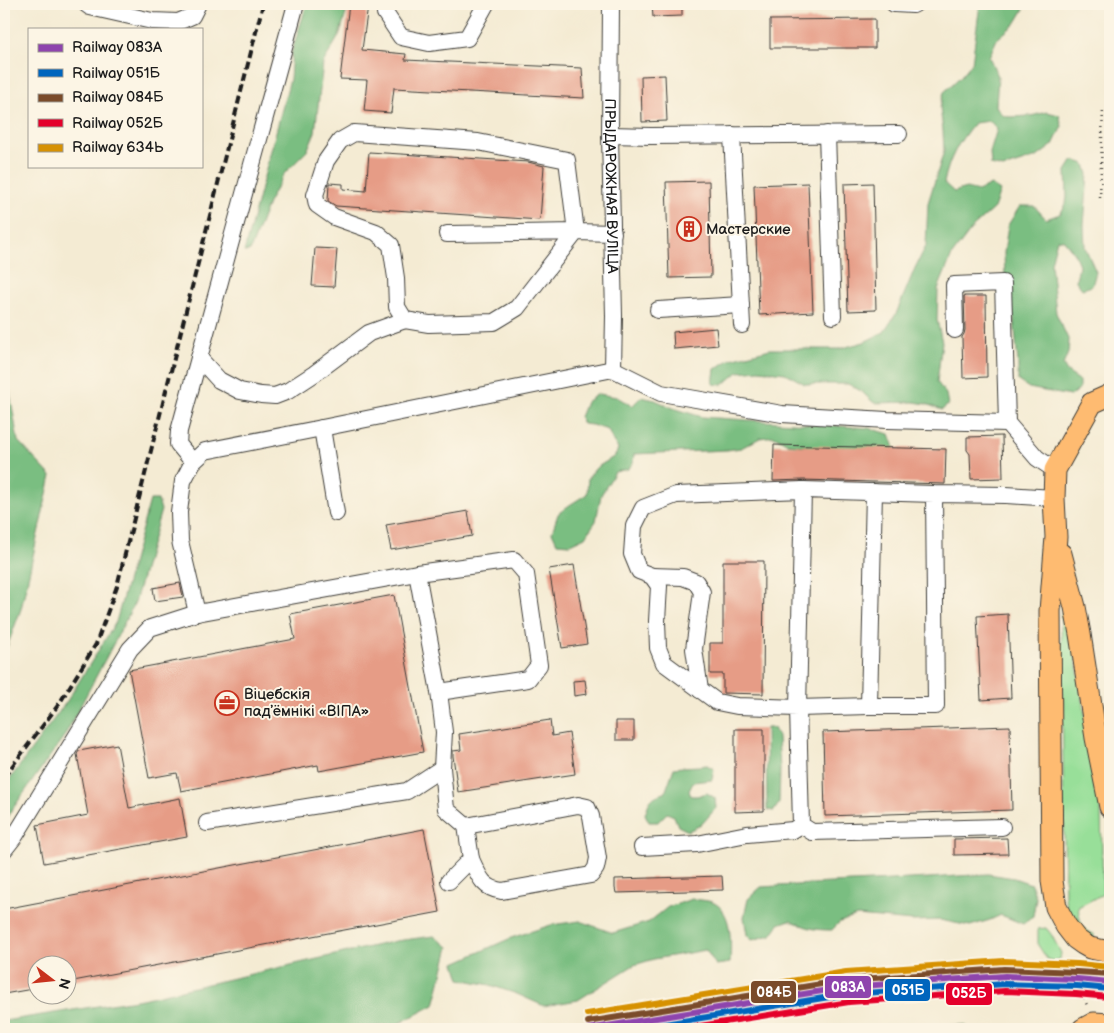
<svg xmlns="http://www.w3.org/2000/svg" width="1114" height="1033" font-family="'Balsamiq Sans',sans-serif">
  <style>
    .green { fill: #98df99; stroke: #5a7e5a }
    .forest { fill: #7abe81; stroke: #4b6d4e }
    .building { fill: #e69c86 }
    .lines { fill: none; stroke-linecap: round; stroke-linejoin: round }
    .minor-casing { stroke: #3c3b37; stroke-width: 18 }
    .major-casing { stroke: #3c3b37; stroke-width: 23 }
    .path { stroke: #3c3b37; stroke-width: 2.5; stroke-dasharray: 1 4; stroke-linecap: butt }
    .minor { stroke: #fff; stroke-width: 16 }
    .major { stroke: #febb71; stroke-width: 21 }
    .rail { stroke: #1c1c1c; stroke-width: 4; stroke-dasharray: 8 4; stroke-linecap: butt }
    .rail-1-casing { stroke: #fcf5e5; stroke-width: 10 }
    .rail-2-casing { stroke: #fcf5e5; stroke-width: 10 }
    .rail-3-casing { stroke: #fcf5e5; stroke-width: 10 }
    .rail-4-casing { stroke: #fcf5e5; stroke-width: 10 }
    .rail-5-casing { stroke: #fcf5e5; stroke-width: 10 }
    .rail-1 { stroke: #8e44ad; stroke-width: 6 }
    .rail-2 { stroke: #0065bd; stroke-width: 6 }
    .rail-3 { stroke: #7a4b2a; stroke-width: 6 }
    .rail-4 { stroke: #e4002b; stroke-width: 6 }
    .rail-5 { stroke: #d69104; stroke-width: 6 }
    .labels { text-anchor: middle; dominant-baseline: central; stroke-width: 4; stroke-linejoin: round; paint-order: stroke }
    .street-label { font-size: 15px; fill: #1c1c1c; stroke: #fcf5e5 }
    .poi-label { font-size: 15px; fill: #1c1c1c; stroke: #fcf5e5; text-anchor: start }
    .line-badge { stroke: #fcf5e5; stroke-width: 2 }
    .badge-label { font-size: 14px; text-anchor: middle; font-weight: bold; fill: #fff }
  </style>
  <rect width="100%" height="100%" fill="#fcf5e5"/>
  <filter id="ink" filterUnits="userSpaceOnUse"><feTurbulence type="fractalNoise" baseFrequency=".02" numOctaves="2"/><feDisplacementMap in="SourceGraphic" scale="10" xChannelSelector="R" yChannelSelector="G"/><feConvolveMatrix kernelMatrix="1 2 1 2 8 2 1 2 1" color-interpolation-filters="sRGB"/></filter>
  <filter id="wash" filterUnits="userSpaceOnUse"><feTurbulence type="fractalNoise" baseFrequency=".0096" numOctaves="4" result="noise"/><feDisplacementMap in="SourceGraphic" scale="20" xChannelSelector="R" yChannelSelector="G"/><feGaussianBlur stdDeviation="1.12" result="paint"/><feColorMatrix in="noise" values="0 0 0 0 0 0 0 0 0 0 0 0 0 0 0 0 0 1.4 0 .05"/><feComposite in="paint" operator="in"/></filter>
  <g filter="url(#wash)">
    <rect width="100%" height="100%" fill="#f4ebd3"/>
    <path class="green" d="M1064,610l4,2 33,198 2,84 -25,13c2,13 3,24 16,27v7l-6,-3 -20,-25 -3,-15 -4,-285z
      M1046,928l5,6 10,19 -1,6 -6,2 -7,-2 -9,-14v-16z"/>
    <path class="forest" d="M307,4h42l-10,32 -16,27 -8,69 -8,19 -23,23 -16,29 -18,48 -6,1 46,-173 2,-28z
      M980,4h47l-12,20 -18,15 -8,18 9,19 -2,30 6,9 7,2 22,-1 16,-4 12,3 3,11 -9,19 -16,12 -34,11 -12,-3 -1,-13 7,-23 -7,-8 -16,2c-16,20 -25,35 -30,60l10,9 12,-4 12,3 13,-6 9,6 -6,17 -21,19 -21,28 -14,34 -1,31 5,22 -5,40 9,12 2,11 -6,5 -16,-6 -12,-2 -40,1 -13,-12 -13,-7h-43l-20,-11 -26,-3 -21,2 -15,13 -10,-1 2,-15 16,-10 39,-10h69l25,-7 20,-10 12,-18 19,-46 11,-22 2,-43 16,-52 -1,-20 -3,-24 4,-15 17,-16 11,-13z
      M1073,160l12,4 3,10 -4,51 1,22 11,25 -4,14 -10,3 -6,-8 3,-16 -5,-12 -10,-13 -7,-1 -6,24 5,50 13,28 -1,12 -5,12 4,7 12,8v10l-9,6 -41,-8 -11,-7v-18l-4,-44 -9,-42 -1,-24 4,-28 12,-19h14l12,13 14,-5 6,-10 1,-8 -1,-25z
      M4,358l14,83 33,35 -30,133 -17,46z
      M598,394l19,3 15,9 9,-9 14,3 18,8 29,9 166,11 22,6 6,17 -75,-3 -33,-4 -14,-8 -14,2 -19,10 -14,2 -93,4 -1,9 -5,6 -13,3 -14,23 -5,26 -11,16 -15,7 -13,-1 -5,-11 6,-18 10,-8 19,-12 1,-16 8,-10 19,-12 3,-7 -5,-8 -5,-11 -16,-5 -9,-1 -3,-7 6,-15z
      M150,500h8l3,10 -26,92 -19,37 -51,96 -61,86v-34l63,-86 49,-79z
      M766,728h8l4,9 2,32 -1,34 -5,8 -7,-1z
      M707,765l7,4 -2,11 -19,2 -4,9 2,5h6l10,-3 8,5 1,10 -15,17 -13,6 -10,-5 -4,-10 -7,-3 -9,9h-9l-4,-8c4,-13 6,-18 20,-21l9,-25c11,-2 22,-1 33,-3z
      M988,874l26,4 17,6 5,14 -3,18 -10,8 -22,-9 -11,5 -20,6 -30,-6 -27,1 -56,-5 -17,6 -8,8c-19,0 -25,-2 -42,-10l-11,4 -8,11 -19,5 -5,-5 -3,-18 4,-18 13,-12c75,-5 151,-7 227,-13z
      M692,899c6,1 14,1 20,3 21,8 19,42 18,61l-14,2 -10,-15 -52,9 -20,6 -56,35 -34,6 -27,-12 -27,-9 -30,-6 -5,-16 56,-25 40,-13 29,-4 33,12 36,-11 19,-15z
      M434,936l15,11 -15,58 -36,19 -45,5h-349v-8l138,-22 254,-58z
      M964,1025l7,4h-77l30,-3z"/>
    <g id="blocks">
      <path class="building" d="M349,4l19,2 -6,44 44,4 -1,6 177,8 2,30 -190,-10 -3,25 -27,-2 3,-31 -27,-1z
        M652,4h30v12l-29,1z
        M875,19v29h-105v-28z
        M665,75l2,46 -25,1 -1,-46z
        M369,152l159,10 16,4 -4,54 -204,-14 -8,-5 1,-18 14,1v5l23,2z
        M709,181l2,96 -42,1 -3,-96z
        M808,183l5,129 -54,3 -5,-130z
        M873,183l3,127 -28,1 -4,-127z
        M315,248l22,1 -3,38 -22,-1z
        M964,296h22l1,81 -24,1 -1,-41 2,-3 1,-4z
        M716,328l2,17 -44,4 -1,-17z
        M1002,436l1,42 -32,1 -1,-25 -3,-4v-13z
        M774,445l172,4 -1,35 -142,-4 -30,1z
        M468,511l4,25 -81,14 -5,-25z
        M723,561h41l-1,133 -40,-1v-19h-13v-31h13z
        M574,565l13,79 -25,4 -13,-79z
        M180,583l3,14 -28,4 -2,-13z
        M394,595l29,157 -104,19 -1,-6 -137,26 -4,-18 -28,5 -20,-108 166,-31 -5,-25z
        M1008,614l3,84 -30,2 -4,-84z
        M585,680l2,14 -13,2 -1,-15z
        M550,720l2,16 17,-3 6,41 -117,18 -5,-36v-5l8,-1 -2,-16z
        M616,721h18v19h-18z
        M1010,726l2,84 -187,6 -2,-84z
        M735,729h29v82l-29,1z
        M117,744l12,64 51,-10 7,39 -143,26 -7,-38 51,-10 -11,-61 2,-3z
        M424,829l16,83 -372,70v-16h-30v22l-34,6v-85z
        M1007,838l1,16 -54,1v-16z
        M722,876l1,14 -107,3 -1,-5v-9z"/>
    </g>
  </g>
  <g filter="url(#ink)">
    <use href="#blocks" fill-opacity="0" stroke="#3c3b37" stroke-width="1"/>
    <g class="lines">
      <defs>
        <g id="minor">
          <path d="M86,4l4,3 62,14 26,1 14,-6 6,-12"/>
          <path d="M386,4l-1,9 16,24 28,6 38,-5 19,-34"/>
          <path id="s1" d="M611,4l-1,131 4,181 -1,53"/>
          <path d="M894,4l19,1 2,-1"/>
          <path d="M827,134l6,182"/>
          <path d="M610,135l41,1 248,-2"/>
          <path d="M732,135l10,190"/>
          <path d="M447,234l129,-2 -9,-72 -89,-18 -124,-9 -14,8 -14,20 -11,34 2,10 17,12 42,15 15,13 5,33 1,29 8,13 24,4 65,-2 23,-14 59,-76 37,1"/>
          <path d="M658,310l83,-5"/>
          <path d="M955,330l-1,-45 49,-2 4,140 30,35 18,12"/>
          <path d="M199,358l20,22 21,11 21,4 14,1 13,-5 26,-17 55,-41 36,-13"/>
          <path d="M322,428l14,85"/>
          <path d="M193,462l-15,-18 1,-13 117,-427"/>
          <path d="M803,490l-127,5 -33,13 -9,18 -2,28 7,17 13,5 7,10 -2,35 1,27 6,15 53,39 20,4 61,2 3,117 11,7 190,-5"/>
          <path d="M934,494l-131,-4 -5,218 71,-2h67l-2,-212 72,1 48,3"/>
          <path d="M417,573l22,119 5,40 -2,36 4,41 20,17 5,33 -22,22"/>
          <path d="M652,576l31,1 13,5 6,10 -8,57 6,41"/>
          <path d="M197,613l-17,-72 -1,-29 4,-31 10,-19 12,-11 117,-23 291,-59 48,24 121,21 105,6 120,3"/>
          <path d="M869,706l5,-214"/>
          <path d="M207,823l200,-32 35,-23"/>
          <path d="M466,826l112,-21 9,2 4,9 7,42 -2,10 -5,7 -89,16c-20,-3 -23,-15 -31,-32"/>
          <path d="M642,847l55,-3 50,-10 46,-4 8,-5"/>
          <path d="M4,850l11,-14 115,-187 20,-21 47,-15 220,-40 97,-13 12,14 13,91 -11,14 -89,13"/>
        </g>
        <path id="major" d="M1110,395l-18,8 -37,67 -1,28 2,39 -6,74 2,270 4,26 10,19 10,13 7,5 7,4 20,4
          M1061,554l14,53 5,27 16,104 14,69
          M1083,1029l11,-6 16,1"/>
      </defs>
      <use href="#minor" class="minor-casing"/>
      <use href="#major" class="major-casing"/>
      <path class="path" d="M1100,198l3,-90
        M1076,960l1,19 11,29
        M673,1029l164,-24 88,-8 91,-8 65,1"/>
      <use href="#minor" class="minor"/>
      <use href="#major" class="major"/>
      <path class="rail" d="M4,777l55,-73 37,-60 21,-58 146,-582"/>
      <defs>
        <path id="rail-1" d="M589,1029l258,-42 158,-11 72,3 33,3"/>
        <path id="rail-2" d="M634,1029l214,-35 157,-10 72,2 32,3"/>
        <path id="rail-3" d="M588,1022l258,-42 158,-11 73,3 33,2"/>
        <path id="rail-4" d="M681,1029l168,-27 156,-11 71,3 33,3"/>
        <path id="rail-5" d="M587,1014l259,-42 158,-11 74,3 32,3"/>
      </defs>
      <use href="#rail-1" class="rail-1-casing"/>
      <use href="#rail-2" class="rail-2-casing"/>
      <use href="#rail-3" class="rail-3-casing"/>
      <use href="#rail-4" class="rail-4-casing"/>
      <use href="#rail-5" class="rail-5-casing"/>
      <use href="#rail-1" class="rail-1"/>
      <use href="#rail-2" class="rail-2"/>
      <use href="#rail-3" class="rail-3"/>
      <use href="#rail-4" class="rail-4"/>
      <use href="#rail-5" class="rail-5"/>
    </g>
  </g>
  <defs>
    <symbol id="building-ring" viewBox="-11 -11 22 22"><circle r="9.5" fill="#fcf5e5" stroke="#c8321e" stroke-width="1.5"/><path d="M-4-6H4V6H1V3H-1V6H-4ZM-2.5-4.3h1.7v1.8h-1.7ZM.8-4.3h1.7v1.8H.8ZM-2.5-1h1.7V.8h-1.7ZM.8-1h1.7V.8H.8Z" fill="#c8321e"/></symbol>
    <symbol id="office-ring" viewBox="-11 -11 22 22"><circle r="9.5" fill="#fcf5e5" stroke="#c8321e" stroke-width="1.5"/><path d="M-6-3h4V-5.5h4V-3h4V5H-6ZM-1-4.5V-3h2v-1.5ZM-6 0V1H6V0Z" fill="#c8321e"/></symbol>
  </defs>
  <g fill-rule="evenodd">
    <use href="#building-ring" x="675" y="215" width="28" height="28"/>
    <use href="#office-ring" x="213" y="689" width="28" height="28"/>
  </g>
  <g class="labels">
    <g class="street-label">
      <text stroke="none"><textPath href="#s1" startOffset="182">ПРЫДАРОЖНАЯ ВУЛІЦА</textPath></text>
    </g>
    <g class="poi-label">
      <text x="706" y="229">Мастерские</text>
      <text x="244" y="694">Віцебскія<tspan x="244" dy="17">падʼёмнікі «ВІПА»</tspan></text>
    </g>
  </g>
  <g class="line-badge">
    <rect x="824" y="975" width="48" height="24" rx="5" fill="#8e44ad"/>
    <rect x="884" y="978" width="47" height="24" rx="5" fill="#0065bd"/>
    <rect x="750" y="980" width="47" height="24" rx="5" fill="#7a4b2a"/>
    <rect x="945" y="982" width="48" height="24" rx="5" fill="#e4002b"/>
  </g>
  <g class="badge-label">
    <text x="848" y="992">083А</text>
    <text x="908" y="995">051Б</text>
    <text x="774" y="997">084Б</text>
    <text x="969" y="998">052Б</text>
  </g>
  <rect width="1114" height="1033" fill="none" stroke="#fcf5e5" stroke-width="20"/>
  <rect x="28" y="28" width="175" height="140" fill="#fcf5e5" stroke="#a29e95"/>
  <rect x="38" y="44" width="25" height="8" fill="#8e44ad" stroke="#a29e95"/>
  <text x="72" y="52" font-size="15" fill="#1c1c1c">Railway 083А</text>
  <rect x="38" y="69" width="25" height="8" fill="#0065bd" stroke="#a29e95"/>
  <text x="72" y="78" font-size="15" fill="#1c1c1c">Railway 051Б</text>
  <rect x="38" y="94" width="25" height="8" fill="#7a4b2a" stroke="#a29e95"/>
  <text x="72" y="102" font-size="15" fill="#1c1c1c">Railway 084Б</text>
  <rect x="38" y="119" width="25" height="8" fill="#e4002b" stroke="#a29e95"/>
  <text x="72" y="128" font-size="15" fill="#1c1c1c">Railway 052Б</text>
  <rect x="38" y="144" width="25" height="8" fill="#d69104" stroke="#a29e95"/>
  <text x="72" y="152" font-size="15" fill="#1c1c1c">Railway 634Ь</text>
  <g transform="translate(52 980) rotate(106)"><circle r="24" fill="#fcf5e5" stroke="#a29e95"/>
  <path d="M0-4L9 19L0 12L-9 19Z" fill="#c8321e"/>
  <text y="-8" font-size="14" font-weight="bold" text-anchor="middle" fill="#1c1c1c">N</text>
  </g>
</svg>
